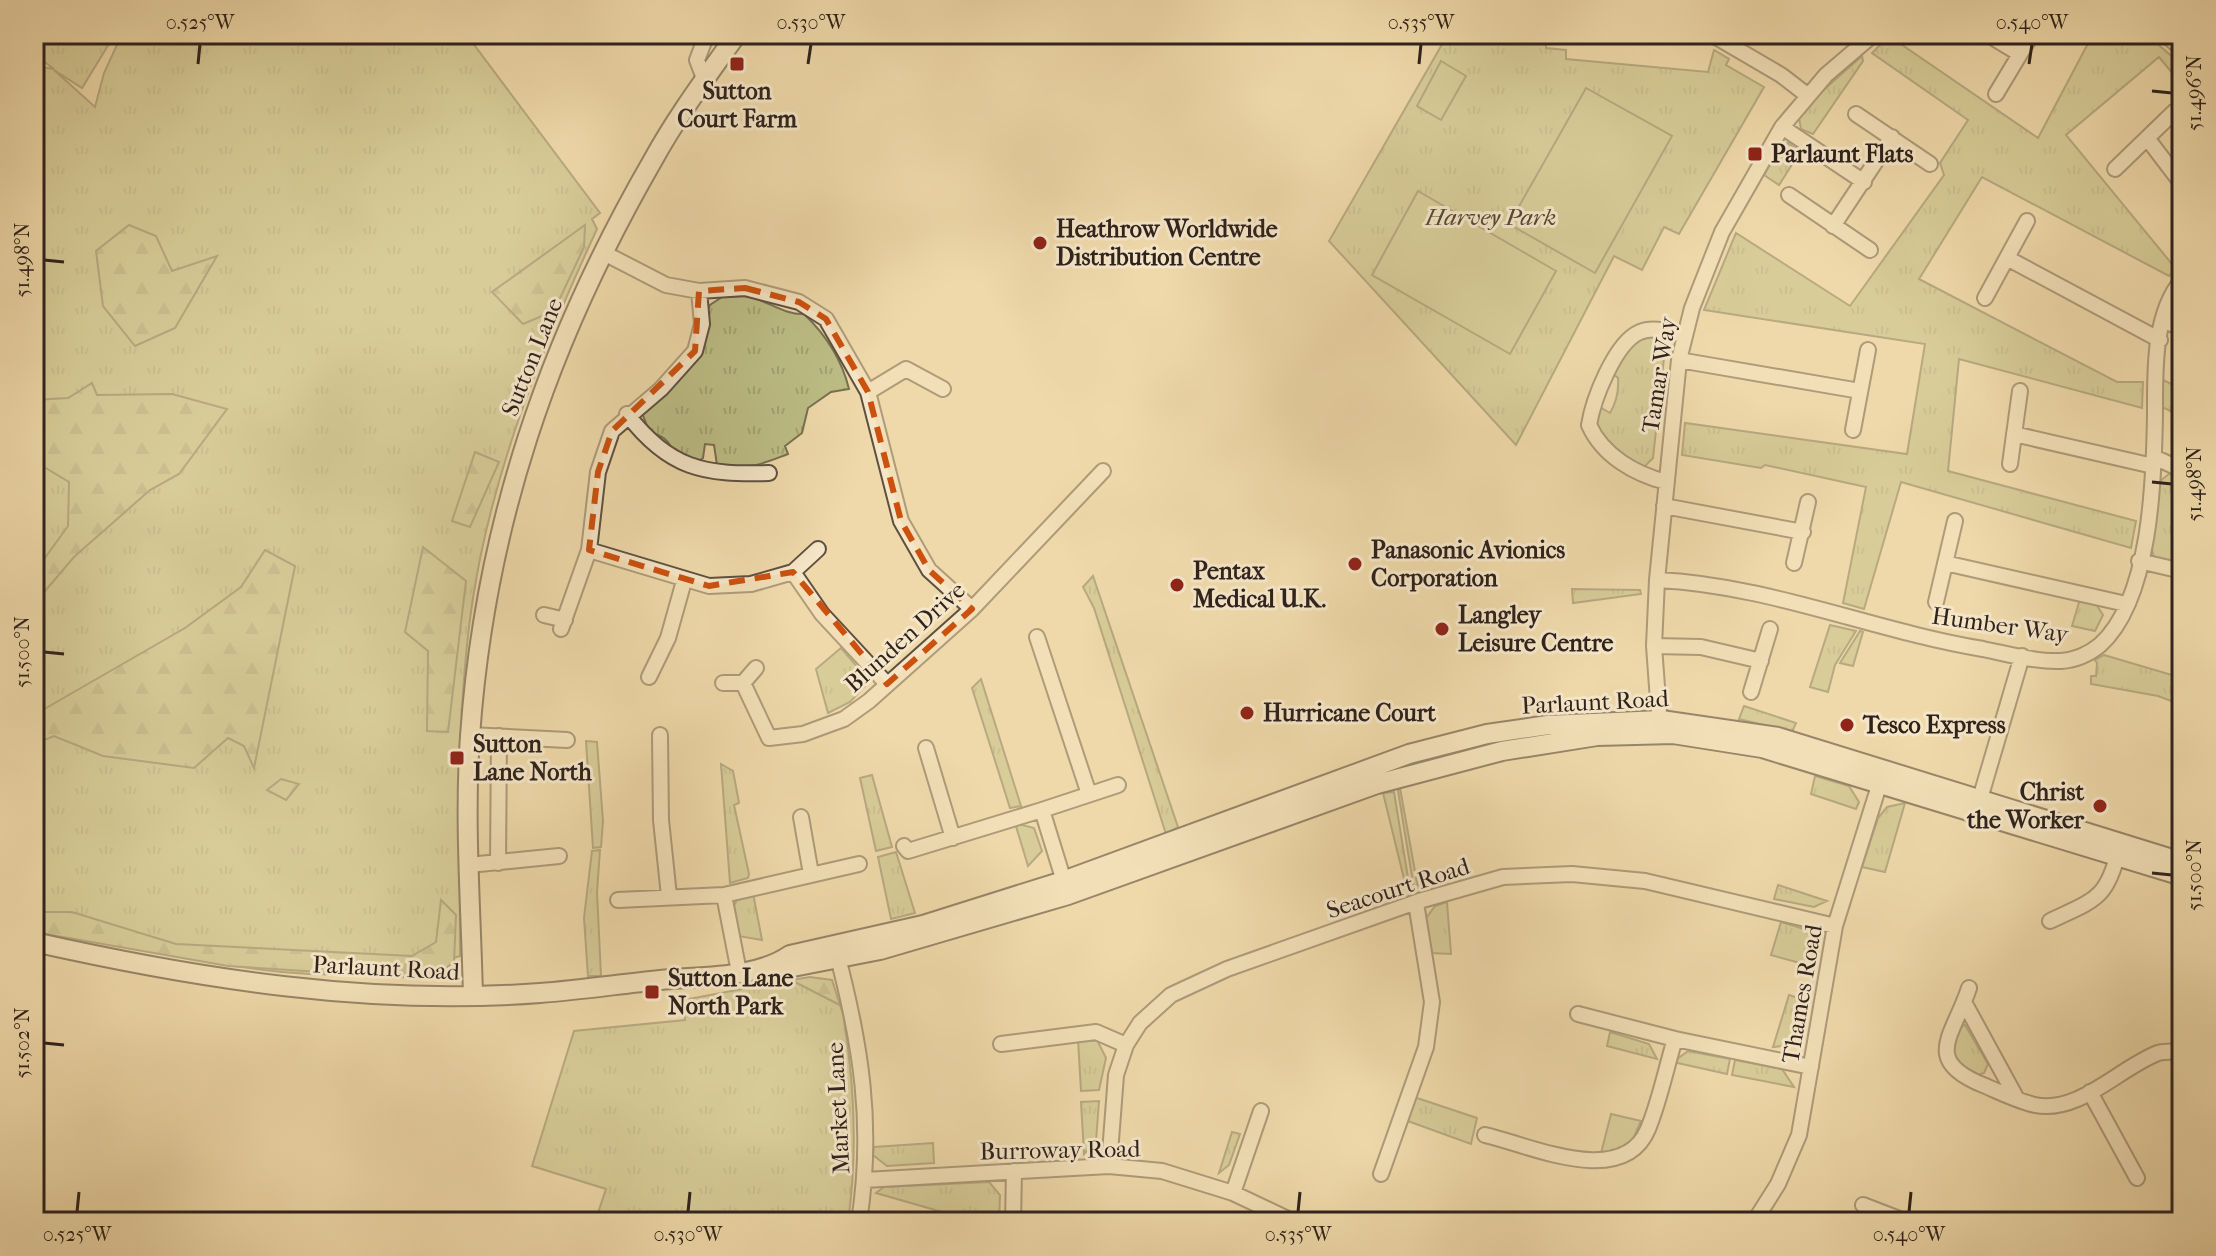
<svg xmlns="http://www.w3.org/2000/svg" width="2216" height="1256" font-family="'IM FELL French Canon',serif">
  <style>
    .grass { fill: url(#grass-tufts); stroke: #767051; stroke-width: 2 }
    .forest { fill: url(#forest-firs); stroke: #767051; stroke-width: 2 }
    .pitch { fill: #bdbe86; stroke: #767051; stroke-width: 2 }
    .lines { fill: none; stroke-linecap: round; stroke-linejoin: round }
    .street-casing { stroke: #5e5040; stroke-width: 18 }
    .secondary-casing { stroke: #2e221c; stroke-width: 22 }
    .street { stroke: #f5e6c8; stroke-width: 14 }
    .secondary { stroke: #f5e6c8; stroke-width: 18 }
    .marked { fill: none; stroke: #cc510e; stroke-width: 6; stroke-dasharray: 16 10; stroke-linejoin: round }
    .ticks { fill: none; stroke: #2e221c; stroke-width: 3 }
    .poi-dot { fill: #8f2418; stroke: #f5e6c8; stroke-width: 3 }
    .labels { text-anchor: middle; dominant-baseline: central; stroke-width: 6; stroke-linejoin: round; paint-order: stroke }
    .poi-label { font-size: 24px; font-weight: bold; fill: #2e221c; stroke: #f5e6c8; text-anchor: start }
    .park-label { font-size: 24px; font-style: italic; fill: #524936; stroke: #f5e6c8 }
    .street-label { font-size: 24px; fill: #2e221c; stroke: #f5e6c8 }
    .neatline { fill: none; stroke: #2e221c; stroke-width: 3 }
    .ticks-label { font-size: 20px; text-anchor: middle; fill: #2e221c }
  </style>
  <defs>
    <pattern id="grass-tufts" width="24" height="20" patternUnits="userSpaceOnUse" patternTransform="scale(2)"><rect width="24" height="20" fill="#bdbe86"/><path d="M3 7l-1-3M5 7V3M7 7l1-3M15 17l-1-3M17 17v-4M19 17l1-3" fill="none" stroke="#a3a373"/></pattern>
    <pattern id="forest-firs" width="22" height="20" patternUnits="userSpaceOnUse" patternTransform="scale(2)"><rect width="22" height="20" fill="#bdbe86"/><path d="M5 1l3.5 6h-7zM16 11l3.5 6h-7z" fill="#a3a373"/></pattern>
  </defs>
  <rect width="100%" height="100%" fill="#efd9aa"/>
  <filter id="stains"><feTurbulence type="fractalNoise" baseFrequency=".0025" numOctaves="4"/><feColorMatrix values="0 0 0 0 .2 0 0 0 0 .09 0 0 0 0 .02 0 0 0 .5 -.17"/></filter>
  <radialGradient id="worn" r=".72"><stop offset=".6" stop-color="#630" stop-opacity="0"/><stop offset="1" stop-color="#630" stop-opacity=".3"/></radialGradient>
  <path class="grass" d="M34,34h81l-33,54 -28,-18 41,37 9,-34 18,-39h344l134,179 -8,6 5,10c-54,117 -104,240 -124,369 -18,118 -13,239 -13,358 -136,46 -291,-4 -426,-32v-858l20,3 -20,-15z
    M1448,34h68l30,9v5l20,2v9l142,13 6,-22 15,9 -3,6 38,22 -85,147 -15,-7 -22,43 -28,-14 -98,189 -187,-204z
    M2093,34h53l36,31v20l-23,-28 -93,78 110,134 -7,7 -187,-99 -63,102 198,103h26l-1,26 -183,-49 -11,112 188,50 -5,27 -230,-66 -37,127 -21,-6 23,-116 -101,-22 -4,3 -79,-13 3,-32 222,31 18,-110 -221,-34 32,-77 114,73 94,-131 -4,-12 28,-43 -96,-67 17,-17 149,102z
    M1862,56l1,5 -50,73 -12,-5 -2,-11 21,-25z
    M1788,143l12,9 -21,33 -15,-10 17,-29z
    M744,296c21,2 38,19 60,18 22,21 38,46 45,75l-18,3 -23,16 -6,25 -17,13 3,8c-34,13 -33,14 -71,11l-3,-20 -9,-1 -2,14 -6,4 -24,-10c-3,-11 -12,-18 -23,-19l-8,-20 30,-28 38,-80 12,-8z
    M1656,334l9,15 -12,109 -13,13 -42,-31 -3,-28 3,-6 12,7c6,-10 9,-22 8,-35l-5,-4 23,-36z
    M2163,380l19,9v28l-20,-10z
    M2174,470l8,5v79l-6,-1 -4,10 -18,-5 -3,-13 9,-64z
    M1093,576l85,251 -12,7 -72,-226 -11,-21z
    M1572,589l68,1 1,4 -68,9z
    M2080,599l16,5 7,11 -8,16 -23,-5z
    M1830,625l26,6 -21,34 -7,27 -18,-5z
    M1860,631l3,1 -10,34 -13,-3z
    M841,648l24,28 2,8 -17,18 -22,11 -12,-44z
    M2104,655l78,23v27l-24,-9 -67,-12v-8h5l1,-13 -2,-3z
    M981,679l40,127 -11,2 -38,-120z
    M1744,706l52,17 -4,9 -53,-13z
    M586,741l11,1 6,79 -2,26 -8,1z
    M721,764l12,7 6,32 -5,2 15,69 -1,4 -18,5z
    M872,775l20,72 -16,4 -16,-73z
    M1815,776l34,10 10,16 -3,7 -45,-15z
    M1400,788l18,100 -4,1 -16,-98z
    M1394,792l16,98 -3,1 -24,-98z
    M1905,803l-20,69 -23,-5 16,-49 9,-11z
    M1015,823l19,5 8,23 -14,15z
    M600,850l-3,42 4,84h-13l-4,-58 8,-67z
    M896,852l19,61 -24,6 -13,-62z
    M1778,885l49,16 -13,6 -40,-8z
    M753,893l9,47 -24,-4 -5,-29 4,-7z
    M1447,902l4,52 -20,-1 -7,-32 11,-15z
    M1781,922l23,7 12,14 -5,23 -40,-11z
    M791,980l49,25 3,9c12,71 15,137 5,208h-253l11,-33 -74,-23 42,-135 111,-11 -2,-20z
    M1789,995l15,5 -13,45 -18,2z
    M1965,1025l23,39 -4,9 -6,2 -27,-9 -2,-17 8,-22z
    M1610,1032l39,12 8,15 -50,-13z
    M1078,1039l19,1 9,18 -7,32 -18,1z
    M1688,1051l42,8 -3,15 -54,-12z
    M1735,1060l47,9 12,18 -62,-12z
    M1411,1096l66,22 -6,26 -66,-24z
    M1099,1101l-3,40 -12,13 -3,-52z
    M1611,1114l30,7 -10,23 -31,13z
    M1232,1132l8,2 -11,31 -10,8z
    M933,1143l1,20 -47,3 -14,-11 1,-8z
    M989,1182l11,13 -1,27h-22l-101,-29 8,-6z"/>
  <path class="forest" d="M129,225l27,11 16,35 45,-15 -42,72 -40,18 -32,-40 -7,-55z
    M585,225l-1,22 -30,64 -31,13 -31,-32z
    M92,383l5,12 75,-1 55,15 -48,65 -29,16 -76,67 -40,47v-31l34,-47 1,-44 -35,-21v-61l34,-2z
    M475,452l24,10 -29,65 -18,-6z
    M423,547l43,34 -18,151 -21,-1 1,-80 -23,-19z
    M265,550l30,16 -41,202 -10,-22 -16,-8 -34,30 -91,-12 -49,-20 -20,8v-29l151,-87 56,-41z
    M281,779l18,5 -13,16 -19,-10z
    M441,900l15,15 -2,47 -22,17 -204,-13 -194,-34v-20h38l104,32 236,12 24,-14z
    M810,977l22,3 8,25 -49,-25z"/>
  <path class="pitch" d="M1441,61l25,15 -25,44 -24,-14z
    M1586,88l86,48 -77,137 -86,-49z
    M1418,191l138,80 -46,83 -138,-79z"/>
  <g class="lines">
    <defs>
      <path id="street" d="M1711,34l70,41 26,20
        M1987,34l33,20
        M2165,34l17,15
        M705,81l-8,-21 10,-26
        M1996,94l36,-60
        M1856,114l74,50
        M1782,127l82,55
        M2147,138l35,46
        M2115,169l60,-58
        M1789,195l81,55
        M1833,226l59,-89
        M602,252l64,33 33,6 46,-3 54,14 27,17 42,73 33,129 28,49 43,39
        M2007,258l153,82
        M1985,298l42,-77
        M2164,321l18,7
        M1679,360l181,31
        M868,392l38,-23 37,20
        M627,414c42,55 77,61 142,59
        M1853,430l15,-80
        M2014,434l139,32
        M2154,457l28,13
        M2010,464l10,-73
        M1666,482c-31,-8 -63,-26 -77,-57 4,-25 26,-83 51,-93 13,-6 30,0 44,3
        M1664,506l139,26
        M589,550l120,36 42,-2 42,-12 29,42 65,70
        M2139,561l43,10
        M1794,563l14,-61
        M1945,563l181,41
        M793,572l25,-23
        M1657,580c112,5 217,51 326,69 25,5 53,13 78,12 14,-1 28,-7 39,-16 51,-46 54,-165 55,-231 0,-41 -2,-100 27,-134
        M1936,602l19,-81
        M544,615l21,5
        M561,629l28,-79 9,-78 14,-41 49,-42 34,-38 7,-27 -3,-33
        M1037,637l52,157
        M1654,646l47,1 60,14
        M649,677l19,-39 16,-57
        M723,683h20l26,55 34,-4 41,-15 25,-18 103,-92 131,-138
        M743,683l13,-15
        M1751,692l19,-63
        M1660,727l-6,-81 3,-66 22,-220 13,-52 30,-76 60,-105 44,-52 48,-41
        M470,735l97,5
        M660,735l1,85 8,76
        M926,748l27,90
        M1977,809l45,-153
        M801,817l10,57
        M904,846l4,5 134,-41
        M498,863l1,-127
        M469,865l90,-9
        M1067,891l-25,-81 76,-25
        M618,900l106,-5
        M2050,921c44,-21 57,-21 69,-72
        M836,950c25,94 38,175 23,272
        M739,972l-15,-77 135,-31
        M1969,988c-15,47 -48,72 14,97 17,7 34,16 52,20 44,9 84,-37 123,-52 7,-2 16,-1 24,-2
        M1964,1002l53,97
        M1578,1014l97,25 136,28
        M1001,1044l95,-12 30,13
        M2090,1092l47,86
        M1485,1135c47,11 138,54 163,-6 12,-29 18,-61 27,-90
        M1109,1166l7,-91 10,-30 14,-22 31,-28 56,-26 192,-68 84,-24 69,-3 73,7 190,45
        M1381,1174l45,-127 6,-45 -16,-99
        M865,1180l244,-14 53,5 71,22 61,29
        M1233,1193l28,-82
        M1863,1205l44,17
        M1013,1222l1,-51
        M1754,1222l24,-38 21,-49 36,-209 47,-150"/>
      <path id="secondary" d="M34,942c165,37 336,64 506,51 40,-3 80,-9 120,-13 41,-4 95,-1 130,-25l133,-30 140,-44 346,-127 78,-20 61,-9 113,-5 117,17 404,125
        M777,964l16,3 87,-17 188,-55 309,-111 125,-33 95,-15 76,-2 89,14 420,128
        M473,996c-2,-87 -9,-174 -3,-260 15,-211 78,-394 183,-576 24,-44 55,-85 84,-126"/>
    </defs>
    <use href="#street" class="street-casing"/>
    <use href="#secondary" class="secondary-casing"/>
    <use href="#street" class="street"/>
    <use href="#secondary" class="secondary"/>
  </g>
  <path d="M0 0H2216V1256H0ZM745,288l54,14 27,17 42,73 33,129 28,49 43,39 -85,75 -94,-112 -84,14 -120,-36 9,-78 14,-41 83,-80 4,-60z" fill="#efd9aa" fill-opacity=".55" fill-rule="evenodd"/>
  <path class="marked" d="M745,288l54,14 27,17 42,73 33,129 28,49 43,39 -85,75 -94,-112 -84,14 -120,-36 9,-78 14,-41 83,-80 4,-60z"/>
  <path class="ticks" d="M198,64l2,-20M808,64l3,-20M1419,64l2,-20M2029,64l3,-20M2152,91l20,2M44,260l20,2M2152,482l20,2M44,652l20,2M2152,873l20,2M44,1043l20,2M77,1212l2,-20M688,1212l2,-20M1298,1212l2,-20M1909,1212l2,-20"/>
  <g class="poi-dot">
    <rect x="729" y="56" width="16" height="16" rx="4"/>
    <rect x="1747" y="146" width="16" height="16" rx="4"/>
    <circle cx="1040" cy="243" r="8"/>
    <circle cx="1355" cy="564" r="8"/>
    <circle cx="1177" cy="585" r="8"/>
    <circle cx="1442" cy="629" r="8"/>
    <circle cx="1247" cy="713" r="8"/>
    <circle cx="1847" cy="725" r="8"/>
    <rect x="449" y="750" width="16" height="16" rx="4"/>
    <circle cx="2100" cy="806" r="8"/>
    <rect x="644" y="984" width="16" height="16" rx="4"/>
  </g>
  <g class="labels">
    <g class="poi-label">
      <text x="737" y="91" text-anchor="middle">Sutton<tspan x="737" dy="28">Court Farm</tspan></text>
      <text x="1771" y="154">Parlaunt Flats</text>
      <text x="1056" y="229">Heathrow Worldwide<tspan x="1056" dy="28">Distribution Centre</tspan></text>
      <text x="1371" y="550">Panasonic Avionics<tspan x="1371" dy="28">Corporation</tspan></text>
      <text x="1193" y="571">Pentax<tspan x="1193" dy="28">Medical U.K.</tspan></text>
      <text x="1458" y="615">Langley<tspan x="1458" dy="28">Leisure Centre</tspan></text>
      <text x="1263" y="713">Hurricane Court</text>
      <text x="1863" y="725">Tesco Express</text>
      <text x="473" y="744">Sutton<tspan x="473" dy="28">Lane North</tspan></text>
      <text x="2084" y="792" text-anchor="end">Christ<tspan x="2084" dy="28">the Worker</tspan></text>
      <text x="668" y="978">Sutton Lane<tspan x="668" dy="28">North Park</tspan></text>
    </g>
    <g class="park-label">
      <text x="1491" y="217">Harvey Park</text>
    </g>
    <g class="street-label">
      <text transform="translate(532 357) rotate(-68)">Sutton Lane</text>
      <text transform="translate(1659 375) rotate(-81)">Tamar Way</text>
      <text transform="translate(2000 625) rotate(8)">Humber Way</text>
      <text transform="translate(905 637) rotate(-42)">Blunden Drive</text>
      <text transform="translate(1595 702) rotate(-3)">Parlaunt Road</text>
      <text transform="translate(1398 888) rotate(-18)">Seacourt Road</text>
      <text transform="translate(386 968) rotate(3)">Parlaunt Road</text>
      <text transform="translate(1802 994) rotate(-80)">Thames Road</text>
      <text transform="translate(838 1108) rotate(-93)">Market Lane</text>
      <text transform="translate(1060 1150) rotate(-1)">Burroway Road</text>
    </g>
  </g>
  <rect width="2216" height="1256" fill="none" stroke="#efd9aa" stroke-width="88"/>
  <rect x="44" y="44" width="2128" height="1168" class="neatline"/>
  <g class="ticks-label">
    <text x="200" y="29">0.525°W</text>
    <text x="811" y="29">0.530°W</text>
    <text x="1421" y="29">0.535°W</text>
    <text x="2032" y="29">0.540°W</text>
    <text transform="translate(2194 93) rotate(-90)" y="7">51.496°N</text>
    <text transform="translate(22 260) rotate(-90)" y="7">51.498°N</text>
    <text transform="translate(2194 484) rotate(-90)" y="7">51.498°N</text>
    <text transform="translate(22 652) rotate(-90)" y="7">51.500°N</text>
    <text transform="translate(2194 875) rotate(-90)" y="7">51.500°N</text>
    <text transform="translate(22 1043) rotate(-90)" y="7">51.502°N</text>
    <text x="77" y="1241">0.525°W</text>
    <text x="688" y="1241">0.530°W</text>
    <text x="1298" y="1241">0.535°W</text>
    <text x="1909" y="1241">0.540°W</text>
  </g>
  <rect width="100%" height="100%" filter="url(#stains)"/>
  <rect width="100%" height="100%" fill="url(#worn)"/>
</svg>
